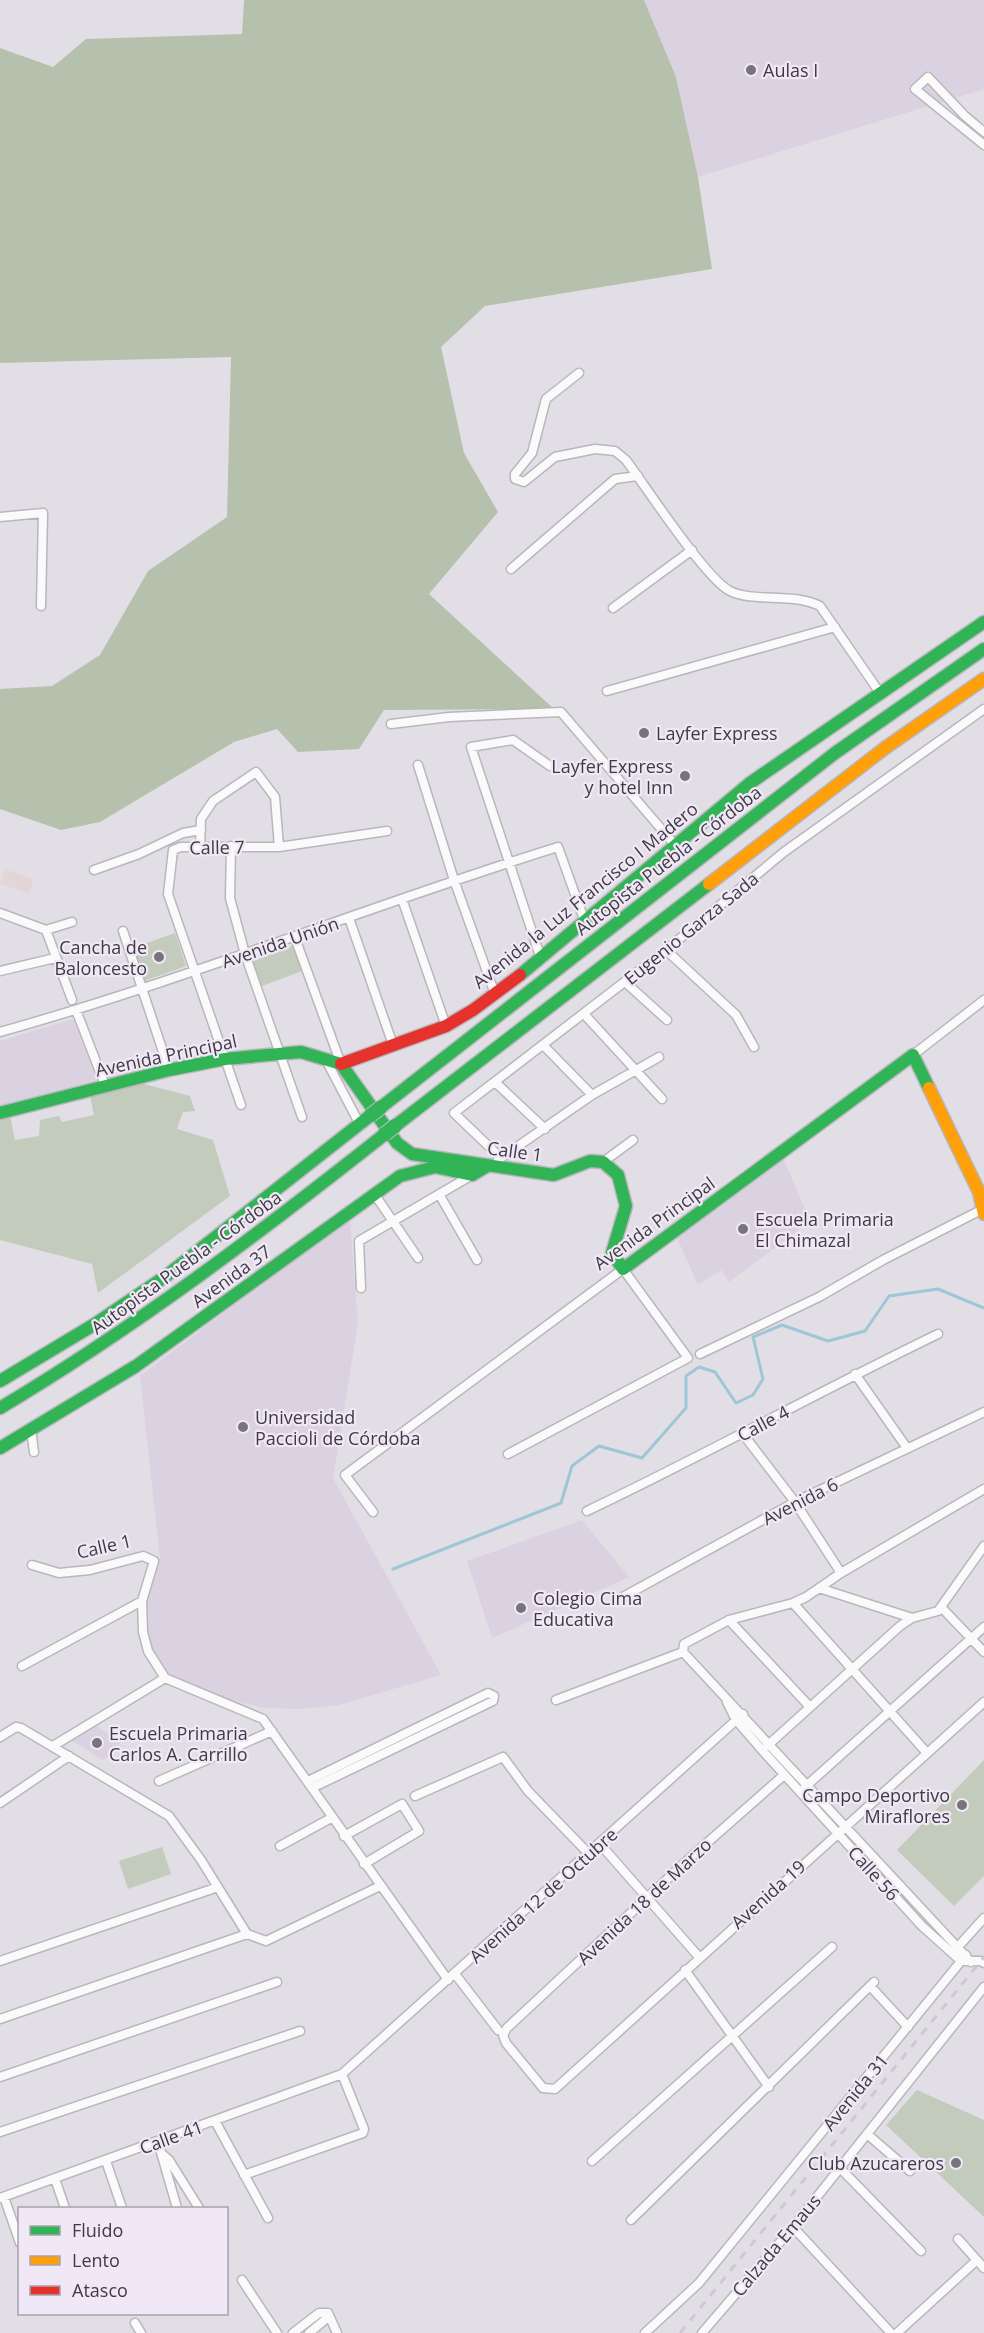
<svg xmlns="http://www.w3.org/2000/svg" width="984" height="2333" font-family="'Open Sans',sans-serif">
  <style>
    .built { fill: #dad2e1 }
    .medical { fill: #e5d5d7 }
    .green { fill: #c3cbbd }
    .forest { fill: #b5c1ac }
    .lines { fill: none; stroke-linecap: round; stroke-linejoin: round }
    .stream { stroke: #9ec6d7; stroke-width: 3 }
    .street-casing { stroke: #b9b6bc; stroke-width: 11 }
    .fast-casing { stroke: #b9b6bc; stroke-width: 15 }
    .slow-casing { stroke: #b9b6bc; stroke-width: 15 }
    .jam-casing { stroke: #b9b6bc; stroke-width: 15 }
    .street { stroke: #fbfafb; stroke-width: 8 }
    .fast { stroke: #30b455; stroke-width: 12 }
    .slow { stroke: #ff9f0a; stroke-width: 12 }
    .jam { stroke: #e5322d; stroke-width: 12 }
    .rail { stroke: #cbcacc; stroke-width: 3; stroke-dasharray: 8 8; stroke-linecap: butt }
    .fast-bridge-casing { stroke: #c0bdc2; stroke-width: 16; stroke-linecap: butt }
    .fast-bridge { stroke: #30b455; stroke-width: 14 }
    .poi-dot { fill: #78747b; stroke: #f0e8f6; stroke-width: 2 }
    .labels { text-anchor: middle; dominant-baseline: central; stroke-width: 4.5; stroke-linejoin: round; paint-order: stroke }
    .poi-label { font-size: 18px; fill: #3f3b41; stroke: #f0e8f6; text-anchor: start }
    .street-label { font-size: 18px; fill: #3f3b41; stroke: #f0e8f6 }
  </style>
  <rect width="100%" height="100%" fill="#e2dee6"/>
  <path class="built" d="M644,0h340v89l-286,88 -22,-100z
    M73,1019l24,61 -97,26v-65z
    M783,1158l27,63 -81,61 -8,-12 -23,15 -21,-47z
    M350,1218l8,105 -25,155 108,197 -102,30 -39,4 -36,-1 -41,-10 -47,-16 -15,-12 -8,-14 -7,-27v-24l14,-47 -20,-182z
    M582,1520l47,57 -137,61 -25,-77z
    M96,1725l27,21 -21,14 -31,-20z"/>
  <path class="medical" d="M5,869l29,10 -5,15 -29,-10z"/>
  <path class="green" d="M175,933l11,33 -42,15 -11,-33z
    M293,946l9,25 -40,15 -9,-25z
    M140,1083l50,13 5,15 -12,1 -6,17 36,11 17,56 -132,97 -6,-29 -92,-24v-121l10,-3 5,24 24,-4 1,-16 19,-4 3,6 32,-7 -4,-19z
    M984,1760v116l-30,30 -57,-56z
    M162,1847l9,27 -43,15 -9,-28z
    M917,2090l67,30v97l-98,-92z"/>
  <path class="forest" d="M244,0h400l32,77 22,100 14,92 -227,37 -44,41 23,106 34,59 -69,82 125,115 -170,1 -25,39 -61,3 -21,-23 -43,13 -134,80 -39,8 -61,-21v-120l52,-3 48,-31 48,-84 79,-54 4,-160 -231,6v-315l53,19 33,-28 156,-5z"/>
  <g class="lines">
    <path class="stream" d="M393,1569l168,-66 11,-37 27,-20 43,12 44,-50v-32l13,-9 16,5 21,31 17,-8 10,-16 -10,-42 29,-12 46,16 37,-10 24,-35 49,-7 46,19"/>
    <defs>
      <path id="street" d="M984,132l-19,-16 -37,-39 -13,12 69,56
        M579,373l-33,26 -14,54 -17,21v5l9,3 31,-25 40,-8 20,2 11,9c20,27 80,119 104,131 25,12 61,1 90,15l60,87
        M0,517l43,-4 -2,93
        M511,569l104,-90 23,-3
        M613,608l79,-58
        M607,691l228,-64
        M391,724l58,-7 112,-5 114,133
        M418,765l36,115 41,114
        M231,846l-1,52 15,56 57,163
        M200,847l1,-28 12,-18 43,-29 19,25 4,50
        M94,870l45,-16 44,-21 18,-3
        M402,899l44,127
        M0,913l46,17 26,-8
        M349,918l44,127
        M46,930l26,70
        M123,931l46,139
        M295,938l46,126
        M666,950l70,65 18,32
        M541,959l-70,-212 42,-7 37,26
        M0,971l55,-13
        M625,982l42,38
        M76,1010l29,75
        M584,1014l78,85
        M0,1032c189,-53 371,-127 558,-185l27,75
        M543,1045l49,50
        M913,1055l71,-55
        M326,1060l33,63
        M495,1082l50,47
        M241,1105l-73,-211 5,-44 8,-3h98l108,-16
        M501,1158l-47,-45 212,-163 118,-98 200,-143
        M498,1160l94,-65 67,-38
        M603,1162l30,-22
        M439,1194l38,66
        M375,1195l43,63
        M361,1288l-2,-47 113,-66
        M700,1354l119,-57 64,-37 100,-51
        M855,1374l52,74
        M31,1429l3,23
        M743,1434l52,68 46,71
        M587,1511c118,-56 233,-120 351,-177
        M373,1512l-28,-37 278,-206 65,89 -180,96
        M32,1565l27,8 31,-3 53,-14 11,5 -12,40 1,31 5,19 17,27 98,41 185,261
        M819,1588l93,30
        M621,1598l174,-96 189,-90
        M793,1603l134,150
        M942,1608l42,44
        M729,1620l81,87
        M683,1652l288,310
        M683,1652l1,-8 45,-24 64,-17 13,-6 35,-24 143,-84
        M22,1666l120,-65
        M556,1700l127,-48
        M727,1702l9,18 26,30 160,176 39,35h20l3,2
        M0,1737l16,-10 5,1 148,88 32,44 46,74 19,7 114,-55
        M53,1746l112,-68
        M767,1746l133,-120 12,-8 26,-7 46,-65
        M784,1775l-93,82 -184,171 -4,7 3,8 37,45 12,1 429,-387
        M159,1781l113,-50
        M308,1781l180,-88 6,3 -1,5 -181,87
        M805,1787l179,-160
        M415,1796l88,-39 25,34 61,63
        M0,1803l69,-47
        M344,1836l58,-32 17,27 -55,33
        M600,1844l99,113
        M280,1846l51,-28
        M956,1949l28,-31
        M0,1961l218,-74
        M685,1970l84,117
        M455,1974l43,56
        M870,1986l38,41
        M0,2019l247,-85
        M0,2077l277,-95
        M215,2121l53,97
        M0,2132l300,-101
        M867,2134l43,37
        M158,2142l19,66
        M162,2154l7,6 30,48
        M106,2161l16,47
        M592,2161l240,-214
        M840,2168l81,83
        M244,2175l119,-42 1,-4 -22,-55
        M55,2179l10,29
        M4,2197l16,46
        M0,2198l342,-124 401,-360
        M631,2220l243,-238
        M793,2227l98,106
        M958,2239l26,29
        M242,2280l35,53
        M328,2313l9,20
        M135,2323l6,10
        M293,2333l26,-20h9l-2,6 -17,14
        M645,2333l54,-50 267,-328
        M702,2333l91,-106 191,-240
        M897,2333l80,-73"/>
      <path id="fast" d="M520,975l230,-192 234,-161
        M341,1064l56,79 15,11 142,21 36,-14 13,1 15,13 8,31 -14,47 11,16 290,-214 16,33
        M380,1108l455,-355 149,-104
        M0,1113l169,-43 56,-11 76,-7 40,12
        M395,1126l314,-242
        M0,1381l95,-57 71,-48 205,-161
        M0,1408c136,-81 261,-176 385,-274
        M0,1448l136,-82 264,-190 35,-9 37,8 15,-9"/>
      <path id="slow" d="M709,884l176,-136 99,-69
        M929,1088l50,104 5,22"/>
      <path id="jam" d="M341,1064l105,-38 27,-16 47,-35"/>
    </defs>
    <use href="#street" class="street-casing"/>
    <use href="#fast" class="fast-casing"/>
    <use href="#slow" class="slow-casing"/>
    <use href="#jam" class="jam-casing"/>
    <use href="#street" class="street"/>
    <use href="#fast" class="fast"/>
    <use href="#slow" class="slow"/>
    <use href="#jam" class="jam"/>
    <path class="rail" d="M680,2333l304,-376"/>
    <defs>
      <path id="fast-bridge" d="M371,1115l9,-7
        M385,1134l10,-8"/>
    </defs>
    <use href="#fast-bridge" class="fast-bridge-casing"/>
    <use href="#fast-bridge" class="fast-bridge"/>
  </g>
  <g class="poi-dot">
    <circle cx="751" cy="70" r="6"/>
    <circle cx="644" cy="733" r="6"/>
    <circle cx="685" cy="776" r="6"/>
    <circle cx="159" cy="957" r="6"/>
    <circle cx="743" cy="1229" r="6"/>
    <circle cx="243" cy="1427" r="6"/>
    <circle cx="521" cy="1608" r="6"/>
    <circle cx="97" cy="1743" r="6"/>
    <circle cx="962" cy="1805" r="6"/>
    <circle cx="956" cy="2163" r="6"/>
  </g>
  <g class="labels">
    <g class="poi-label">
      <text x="763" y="70">Aulas I</text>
      <text x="656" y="733">Layfer Express</text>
      <text x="673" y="766" text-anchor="end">Layfer Express<tspan x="673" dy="21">y hotel Inn</tspan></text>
      <text x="147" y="947" text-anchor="end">Cancha de<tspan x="147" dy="21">Baloncesto</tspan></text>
      <text x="755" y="1219">Escuela Primaria<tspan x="755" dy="21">El Chimazal</tspan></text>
      <text x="255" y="1417">Universidad<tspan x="255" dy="21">Paccioli de Córdoba</tspan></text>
      <text x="533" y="1598">Colegio Cima<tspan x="533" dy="21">Educativa</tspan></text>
      <text x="109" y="1733">Escuela Primaria<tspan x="109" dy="21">Carlos A. Carrillo</tspan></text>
      <text x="950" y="1795" text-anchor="end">Campo Deportivo<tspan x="950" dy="21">Miraflores</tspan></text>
      <text x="944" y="2163" text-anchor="end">Club Azucareros</text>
    </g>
    <g class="street-label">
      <text transform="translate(217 847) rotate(-1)">Calle 7</text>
      <text transform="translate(668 860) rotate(-38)">Autopista Puebla - Córdoba</text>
      <text transform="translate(585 895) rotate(-39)">Avenida la Luz Francisco I Madero</text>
      <text transform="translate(691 928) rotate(-39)">Eugenio Garza Sada</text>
      <text transform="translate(280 942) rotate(-19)">Avenida Unión</text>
      <text transform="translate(166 1055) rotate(-12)">Avenida Principal</text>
      <text transform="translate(515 1151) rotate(8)">Calle 1</text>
      <text transform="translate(654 1223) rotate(-36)">Avenida Principal</text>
      <text transform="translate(186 1262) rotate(-36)">Autopista Puebla - Córdoba</text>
      <text transform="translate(231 1276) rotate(-36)">Avenida 37</text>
      <text transform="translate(763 1423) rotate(-28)">Calle 4</text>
      <text transform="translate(800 1501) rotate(-27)">Avenida 6</text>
      <text transform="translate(104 1546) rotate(-13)">Calle 1</text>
      <text transform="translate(874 1873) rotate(48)">Calle 56</text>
      <text transform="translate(768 1894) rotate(-42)">Avenida 19</text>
      <text transform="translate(543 1895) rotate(-42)">Avenida 12 de Octubre</text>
      <text transform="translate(644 1901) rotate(-43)">Avenida 18 de Marzo</text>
      <text transform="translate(855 2092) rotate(-51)">Avenida 31</text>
      <text transform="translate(171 2137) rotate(-20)">Calle 41</text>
      <text transform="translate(776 2245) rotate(-50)">Calzada Emaus</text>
    </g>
  </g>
  <rect x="18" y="2207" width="210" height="108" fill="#f0e8f6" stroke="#a9a3ae" stroke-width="1.5"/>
  <rect x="30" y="2226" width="30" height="9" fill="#30b455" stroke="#a9a3ae" stroke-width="1.5"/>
  <text x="72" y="2237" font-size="18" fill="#3f3b41">Fluido</text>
  <rect x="30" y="2256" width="30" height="9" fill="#ff9f0a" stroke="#a9a3ae" stroke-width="1.5"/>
  <text x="72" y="2267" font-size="18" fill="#3f3b41">Lento</text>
  <rect x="30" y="2286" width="30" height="9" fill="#e5322d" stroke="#a9a3ae" stroke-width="1.5"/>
  <text x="72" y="2297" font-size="18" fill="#3f3b41">Atasco</text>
</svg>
